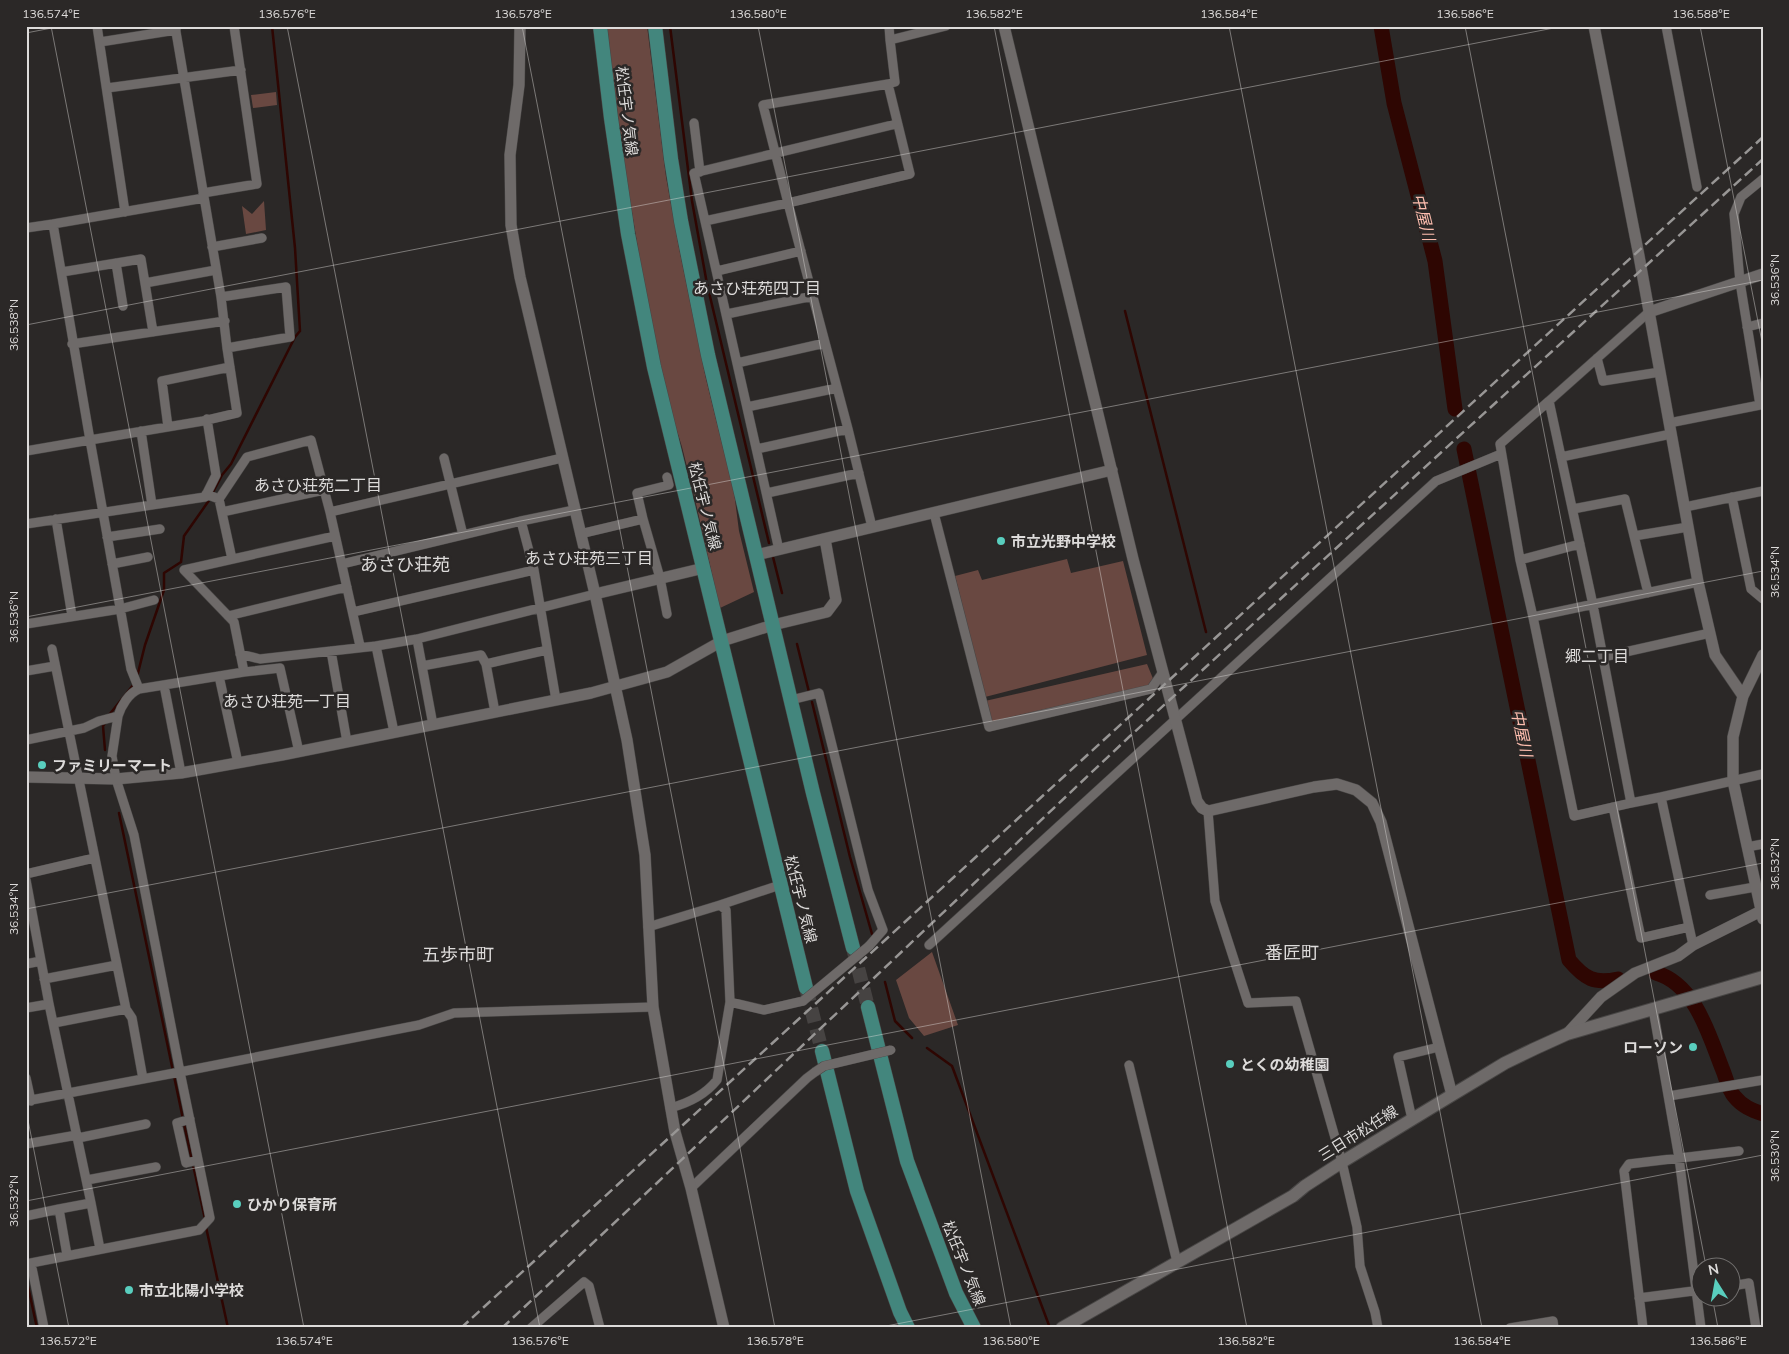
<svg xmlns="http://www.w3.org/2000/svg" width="1789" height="1354" font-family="Mulish,'Noto Sans JP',sans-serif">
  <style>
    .green { fill: #694841 }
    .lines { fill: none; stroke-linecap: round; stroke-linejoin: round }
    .stream { stroke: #2e0602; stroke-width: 2.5 }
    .river { stroke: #2e0602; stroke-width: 15 }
    .primary-tunnel { stroke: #464342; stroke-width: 14; stroke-dasharray: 14 7; stroke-linecap: butt }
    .minor-casing { stroke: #484645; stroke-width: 10 }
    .tertiary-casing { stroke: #484645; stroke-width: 12 }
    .secondary-casing { stroke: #484645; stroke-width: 14 }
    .primary-casing { stroke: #484645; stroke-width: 15 }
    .minor { stroke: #6e6a69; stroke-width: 9 }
    .tertiary { stroke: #6e6a69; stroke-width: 11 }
    .secondary { stroke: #6e6a69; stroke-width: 12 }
    .primary { stroke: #43867d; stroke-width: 14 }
    .rail { stroke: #989695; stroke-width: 2.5; stroke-dasharray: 10 5; stroke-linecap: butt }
    .minor-bridge-casing { stroke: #484645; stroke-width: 10; stroke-linecap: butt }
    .minor-bridge { stroke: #6e6a69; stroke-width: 9 }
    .ticks { fill: none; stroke: #dddbda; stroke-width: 1; stroke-opacity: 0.45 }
    .poi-dot { fill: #59cebe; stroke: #2b2827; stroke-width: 2 }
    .labels { text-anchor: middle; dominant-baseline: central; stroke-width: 5; stroke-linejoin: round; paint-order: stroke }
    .street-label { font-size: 15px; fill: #dddbda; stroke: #2b2827 }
    .poi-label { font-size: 15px; font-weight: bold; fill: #dddbda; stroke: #2b2827; text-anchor: start }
    .water-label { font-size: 16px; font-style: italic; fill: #fdbdae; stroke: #2b2827 }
    .neighbourhood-label { font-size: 16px; fill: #dddbda; stroke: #2b2827 }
    .quarter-label { font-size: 18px; fill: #dddbda; stroke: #2b2827 }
    .neatline { fill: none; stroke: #dddbda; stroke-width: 2 }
    .ticks-label { font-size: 12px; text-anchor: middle; fill: #dddbda }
  </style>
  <rect width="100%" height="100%" fill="#2b2827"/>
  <path class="green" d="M607,26h40l19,151 13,71 27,131 28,113 5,39 15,61 -34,16c-13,-54 -24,-108 -38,-161 -4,-14 -9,-27 -13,-40 -28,-126 -48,-253 -62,-381z
    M276,92l1,13 -24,3 -2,-13z
    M264,201l2,29 -20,4 -4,-28 10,8z
    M1067,559l4,14 52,-12 24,94 -162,42 -30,-121 23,-6 4,10z
    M1147,664l7,17 -8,6 -151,36 -6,-1 -4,-21z
    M932,952l26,73 -34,11 -15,-18 -13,-38z"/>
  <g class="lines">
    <path class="stream" d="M670,26l22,175 15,83 62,259
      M1125,311l81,321
      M212,494l10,-19 9,-11 64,-127 5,-6 -5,-83 -23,-222
      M773,557l9,36
      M797,644l12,48
      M137,677l8,-32 19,-55v-17l17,-11 3,-26 26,-37
      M812,702l38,155 22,77
      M109,715l25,-31
      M105,750l-2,-24 3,-4
      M119,813l64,306
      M885,982l10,39 17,17
      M927,1048l25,18 98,262
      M184,1124l21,95
      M206,1227l22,101
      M26,1277l11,51"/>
    <path class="river" d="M1381,26l13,77 41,158 20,148
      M1464,449l105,511c16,19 25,24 49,19
      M1656,973c39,11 53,62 66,95 4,9 6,21 12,28 8,10 17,14 29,18"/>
    <path class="primary-tunnel" d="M853,948l15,59
      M806,988l16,63"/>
    <defs>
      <path id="minor" d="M97,26l28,186
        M889,26l1,14
        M1666,26l31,161
        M100,42l76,-12
        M107,88l134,-18
        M694,123l6,49
        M203,193l54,-9 -23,-158
        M705,221l-11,-48 202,-49
        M26,228l27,-4
        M212,247l50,-9
        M116,263l7,43
        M717,271l84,-20
        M62,272l79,-13 12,73
        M145,283l71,-13
        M221,297l6,51
        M1649,312l-100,89 44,204 38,198 30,-6
        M727,314l86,-18
        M1747,327l16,-4
        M72,344l153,-23
        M1597,358l6,23 57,-9
        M737,363l88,-20
        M1549,401l-49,43 20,116 60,-16
        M747,407l90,-19
        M1669,423l91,-18 -20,-123 -6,-68 7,-17 22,-18
        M168,427l-6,-46 68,-14
        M141,431l11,74
        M757,449l91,-20
        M26,451l64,-11 -37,-216 151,-26
        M1561,457l110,-23
        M444,458l19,77
        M767,493l92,-20
        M206,494l13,5 28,-42 64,-17 19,72
        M1732,497l19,92 12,10
        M219,499l13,60
        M1685,507l78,-16
        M1573,509l52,-10 23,94
        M222,512l102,-22
        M934,513l55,214 162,-38 12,-17
        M56,519l16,97
        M643,519l-6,-26 32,-8 -2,-8
        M521,521l53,-11
        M26,524l179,-27 11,-22 -9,-56
        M872,527l-24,-98 -60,-226 122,-29 -22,-90 7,-2 -5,-42 56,-14
        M580,534l63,-15 17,59 7,36
        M1634,536l54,-9
        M107,537l53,-8
        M779,550l-74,-329 83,-18 -25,-98 125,-21
        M1520,560l13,57 165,-35
        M112,564l36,-7
        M342,564l179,-43 13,49 22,130
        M353,612l181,-42
        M228,616l119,-29
        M1533,617l41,199 57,-13
        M26,624l94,-15 34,-9
        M417,639l16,86
        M360,646l-30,-134 232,-54
        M376,646l18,86
        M52,649l74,360 -72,14
        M331,651l16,91
        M240,654l20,5 116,-13 41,-7 178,-45
        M1603,657l107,-24
        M486,664l61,-14
        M422,666l59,-11 5,9 9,48
        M26,671l29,-5
        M244,672l-10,-50 -50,-52 151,-34
        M219,676l19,87
        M164,685l17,88
        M139,689l-8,-20 -41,-229 113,-19 34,-8 -10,-65 63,-11 -4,-50 -65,10 -46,-271
        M791,700l28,-7 49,197 15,40 -14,16
        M118,716l-6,40 4,23 18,56 46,237 239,-47 35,-12 199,-6
        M26,740l58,-12 15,-7 19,-5c3,-10 11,-23 21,-27l105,-17 36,-4 19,84
        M1613,807l28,131 48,-11
        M1208,811l7,90 33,102 48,-2 46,161 15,65 3,39 15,46 3,16
        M1747,847l16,-3
        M26,874l68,-16
        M26,880l23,124 42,199 -32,6 8,46
        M1710,895l45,-8
        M720,905l60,-20
        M648,927l72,-22 6,5 4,92 -13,78c-12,15 -28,23 -47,28
        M929,945l507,-464 65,-27
        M1693,945l-32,-148 102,-23
        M26,964l15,-3
        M44,979l73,-14
        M730,1002l34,8 39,-9
        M26,1008l23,-4
        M126,1009l6,9 11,61
        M1653,1009l26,149 22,170
        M1129,1065l48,197
        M26,1078l5,23
        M1669,1096l94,-16
        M26,1101l154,-29 30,146 -11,12 -173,34
        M190,1119l-13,4 9,40 12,-3
        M1412,1119l-14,-62 41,-10
        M78,1138l68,-14
        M26,1144l51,-9
        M87,1180l69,-13
        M691,1188l116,-110 8,-6
        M91,1203l9,46
        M26,1216l33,-7
        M31,1263l13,65
        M1732,1286l17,-3 7,45
        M1639,1298l62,-8
        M531,1328l53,-46 5,4 11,42
        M1510,1328l43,-7 1,7
        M1643,1328l-19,-157 5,-7 110,-13"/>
      <path id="tertiary" d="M520,26l-1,59 -9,70 1,70 9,52 75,317 32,146 18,115 8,152 22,125 16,56 33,140
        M1004,26l129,533 64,242 5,7 6,3 106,-24 23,-3 19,6 16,13 9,19 71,273
        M1594,26l45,230 59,326 17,73 28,41
        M1649,312l114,-38
        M756,555l356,-85
        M595,594l109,-26
        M1763,655l-20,41 -10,41v44l30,138
        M26,777l90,2 65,-6 101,-18 309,-62 76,-21 55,-31 51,-16 54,-13 9,-12 -11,-61
        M1567,1034l34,-37 34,-24 43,-17 15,-11 70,-35"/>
      <path id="secondary" d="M1062,1328l231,-132 12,-10 37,-24 110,-67 53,-32 29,-14 33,-15 196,-57"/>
      <path id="primary" d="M600,26l11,92 17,116 26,133 152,621
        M655,26l16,133 10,62 27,134 105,438 40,155
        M868,1007l39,154 49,132 18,35
        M822,1051l35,140 43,121 8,16"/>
    </defs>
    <use href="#minor" class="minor-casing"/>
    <use href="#tertiary" class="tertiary-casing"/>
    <use href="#secondary" class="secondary-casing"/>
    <use href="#primary" class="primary-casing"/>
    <use href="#minor" class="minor"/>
    <use href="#tertiary" class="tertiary"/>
    <use href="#secondary" class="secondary"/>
    <use href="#primary" class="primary"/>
    <path class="rail" d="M461,1328l1302,-1191
      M502,1328l156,-146 471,-445 634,-578"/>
    <defs>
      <path id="minor-bridge" d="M803,1001l66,-55
        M815,1072l9,-6 67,-16"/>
    </defs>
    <use href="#minor-bridge" class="minor-bridge-casing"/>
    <use href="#minor-bridge" class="minor-bridge"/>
  </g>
  <path class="ticks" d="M51,26l253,1302M287,26l253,1302M522,26l253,1302M758,26l253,1302M994,26l253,1302M1229,26l253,1302M1465,26l241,1240M1700,26l63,321M26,33l36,-7M26,325l1538,-299M26,617l1737,-337M26,909l1737,-338M26,1110l43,218M26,1201l1737,-338M1712,1296l6,32M876,1328l887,-173"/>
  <g class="poi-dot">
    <circle cx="1001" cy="541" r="5"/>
    <circle cx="42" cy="765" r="5"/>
    <circle cx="1693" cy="1047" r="5"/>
    <circle cx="1230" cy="1064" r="5"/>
    <circle cx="237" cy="1204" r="5"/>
    <circle cx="129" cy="1290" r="5"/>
  </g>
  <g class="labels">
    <g class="street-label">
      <text transform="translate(627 111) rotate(83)">松任宇ノ気線</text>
      <text transform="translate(705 506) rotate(76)">松任宇ノ気線</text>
      <text transform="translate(801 899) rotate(76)">松任宇ノ気線</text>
      <text transform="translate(1358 1133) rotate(-32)">三日市松任線</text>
      <text transform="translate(964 1263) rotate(68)">松任宇ノ気線</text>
    </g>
    <g class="poi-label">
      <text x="1011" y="541">市立光野中学校</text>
      <text x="52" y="765">ファミリーマート</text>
      <text x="1683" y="1047" text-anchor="end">ローソン</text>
      <text x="1240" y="1064">とくの幼稚園</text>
      <text x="247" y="1204">ひかり保育所</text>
      <text x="139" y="1290">市立北陽小学校</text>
    </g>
    <g class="water-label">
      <text transform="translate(1424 217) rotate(76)">中屋川</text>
      <text transform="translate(1522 733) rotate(78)">中屋川</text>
    </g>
    <g class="neighbourhood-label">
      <text x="757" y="288">あさひ荘苑四丁目</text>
      <text x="318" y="485">あさひ荘苑二丁目</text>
      <text x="589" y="558">あさひ荘苑三丁目</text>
      <text x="1597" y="656">郷二丁目</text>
      <text x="287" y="701">あさひ荘苑一丁目</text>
    </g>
    <g class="quarter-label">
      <text x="405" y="564">あさひ荘苑</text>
      <text x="1292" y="952">番匠町</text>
      <text x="458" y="954">五歩市町</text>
    </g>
  </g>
  <rect width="1789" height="1354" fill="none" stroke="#2b2827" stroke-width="55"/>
  <g transform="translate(1716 1282) rotate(349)"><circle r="24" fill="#2b2827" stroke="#72706f"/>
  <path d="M0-4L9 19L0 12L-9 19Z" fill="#59cebe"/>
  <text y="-8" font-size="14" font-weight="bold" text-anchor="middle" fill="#dddbda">N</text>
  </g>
  <rect x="28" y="28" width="1734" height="1298" class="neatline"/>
  <g class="ticks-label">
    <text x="51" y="18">136.574°E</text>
    <text x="287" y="18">136.576°E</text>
    <text x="523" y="18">136.578°E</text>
    <text x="758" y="18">136.580°E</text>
    <text x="994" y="18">136.582°E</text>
    <text x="1229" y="18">136.584°E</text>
    <text x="1465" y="18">136.586°E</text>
    <text x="1701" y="18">136.588°E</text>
    <text transform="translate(1775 280) rotate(-90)" y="4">36.536°N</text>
    <text transform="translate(14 325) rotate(-90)" y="4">36.538°N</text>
    <text transform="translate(1775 572) rotate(-90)" y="4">36.534°N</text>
    <text transform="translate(14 617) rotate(-90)" y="4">36.536°N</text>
    <text transform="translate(1775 864) rotate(-90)" y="4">36.532°N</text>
    <text transform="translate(14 909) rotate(-90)" y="4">36.534°N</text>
    <text transform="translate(1775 1156) rotate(-90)" y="4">36.530°N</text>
    <text transform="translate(14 1201) rotate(-90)" y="4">36.532°N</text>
    <text x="68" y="1345">136.572°E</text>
    <text x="304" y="1345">136.574°E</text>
    <text x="540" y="1345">136.576°E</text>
    <text x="775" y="1345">136.578°E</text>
    <text x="1011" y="1345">136.580°E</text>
    <text x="1246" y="1345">136.582°E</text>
    <text x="1482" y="1345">136.584°E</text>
    <text x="1718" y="1345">136.586°E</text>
  </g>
</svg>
